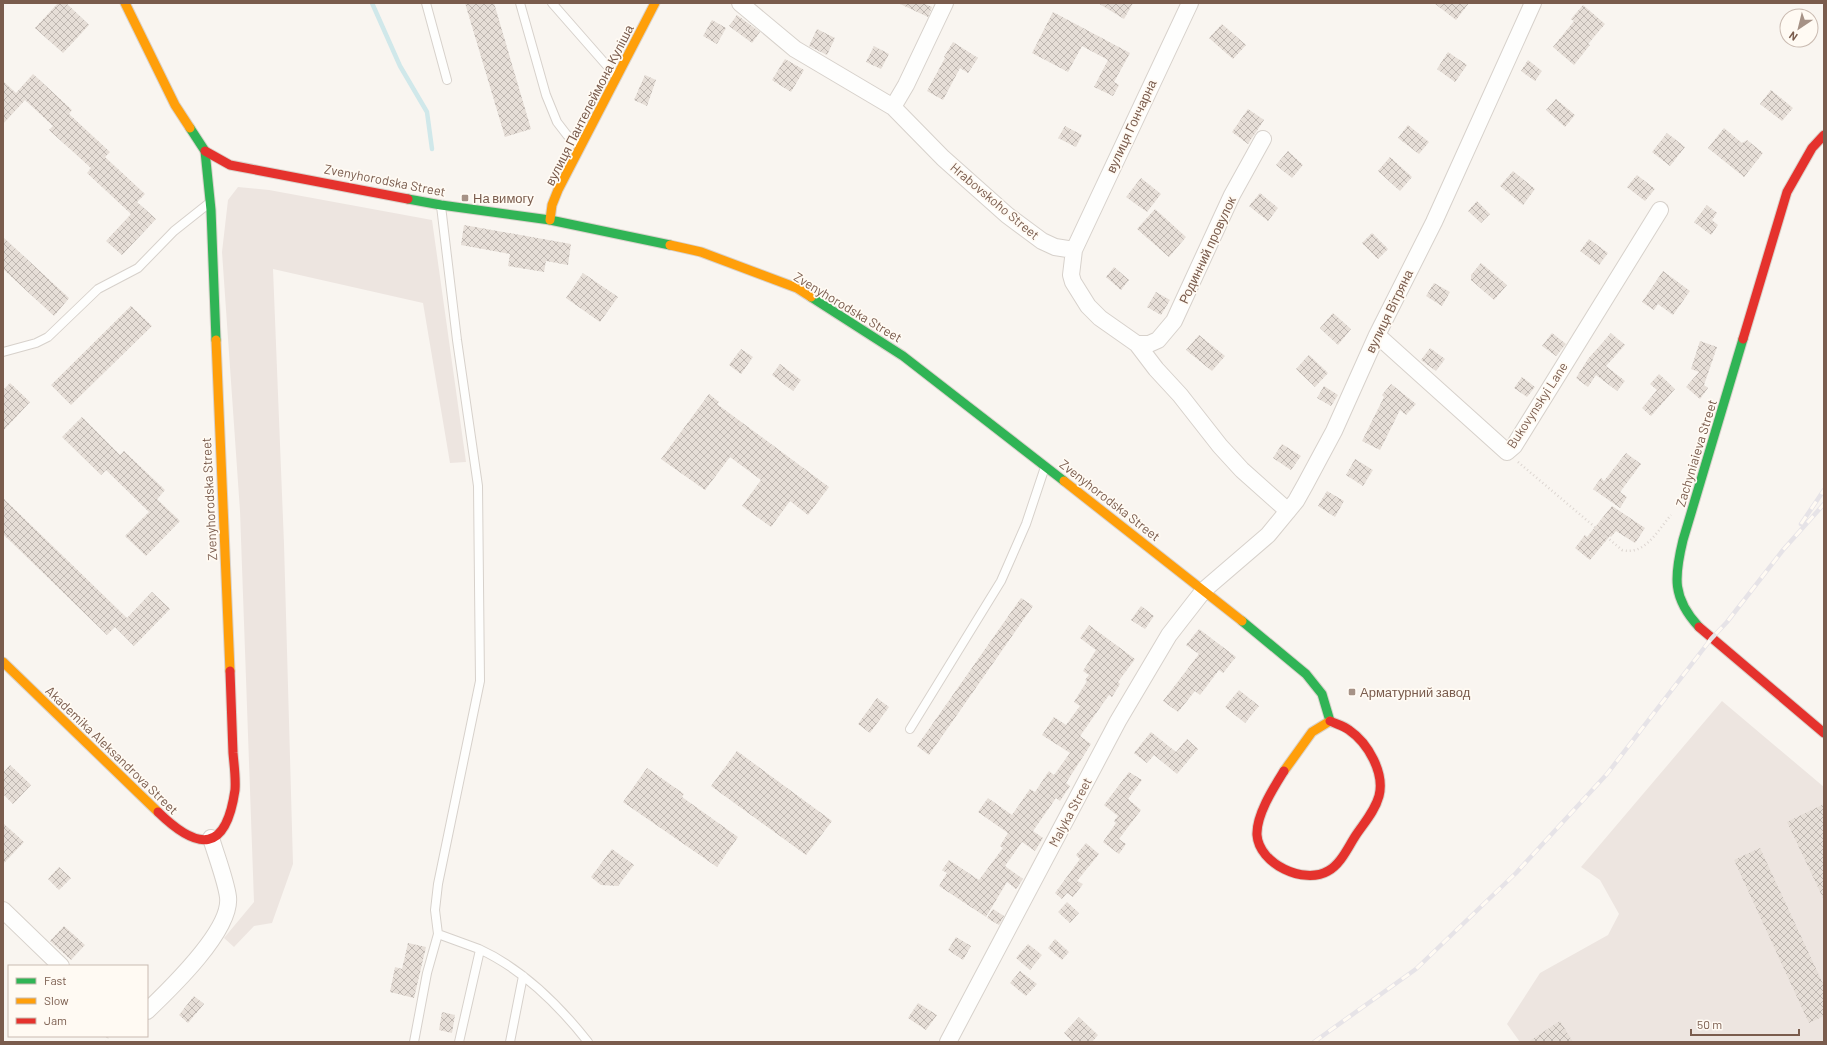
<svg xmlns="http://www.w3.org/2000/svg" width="1827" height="1045" font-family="Barlow,sans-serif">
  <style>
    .industrial { fill: #ede5e0 }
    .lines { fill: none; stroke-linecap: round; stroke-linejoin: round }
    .stream { stroke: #d0e8ea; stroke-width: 4.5 }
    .building { fill: url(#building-cross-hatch) }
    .lane-casing { stroke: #d7d1cb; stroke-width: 10 }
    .street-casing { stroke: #d7d1cb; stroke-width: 18 }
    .fast-casing { stroke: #d9d2cb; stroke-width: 11 }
    .slow-casing { stroke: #d9d2cb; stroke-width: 11 }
    .jam-casing { stroke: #d9d2cb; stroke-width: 11 }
    .path { stroke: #dcd5d0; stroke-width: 2.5; stroke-dasharray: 1 3; stroke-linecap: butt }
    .lane { stroke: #fefefd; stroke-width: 8 }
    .street { stroke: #fefefd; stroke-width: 16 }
    .fast { stroke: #30b455; stroke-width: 9 }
    .slow { stroke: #ff9f0a; stroke-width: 9 }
    .jam { stroke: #e5322d; stroke-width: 9 }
    .rail-casing { stroke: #e6e3e7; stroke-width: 4.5 }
    .rail { stroke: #fffaf3; stroke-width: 3; stroke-dasharray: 9; stroke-linecap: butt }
    .poi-dot { fill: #a69286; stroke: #fffaf3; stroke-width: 1.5 }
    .labels { text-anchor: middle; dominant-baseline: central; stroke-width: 3.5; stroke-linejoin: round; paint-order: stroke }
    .street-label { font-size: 13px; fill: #7a5c4d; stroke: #fffaf3 }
    .poi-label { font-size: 13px; fill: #7a5c4d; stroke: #fffaf3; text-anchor: start }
  </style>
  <defs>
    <pattern id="building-cross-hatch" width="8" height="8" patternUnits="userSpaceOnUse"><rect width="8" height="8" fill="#e6ded7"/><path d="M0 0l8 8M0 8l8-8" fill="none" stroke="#bfb7b1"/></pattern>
  </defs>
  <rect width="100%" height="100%" fill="#f9f5f0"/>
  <path class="industrial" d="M238,187l31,3 163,30 34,242 -16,1 -27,-160 -150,-34 11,275 9,320 -21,59 -18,3 -20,21 -10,-9 30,-36 -14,-391 -18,-259 6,-52z
    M1722,701l102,86v255h-304l-13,-18 33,-51 68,-38 11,-21 -19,-34 -19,-13z"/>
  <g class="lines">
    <path class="stream" d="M372,3l28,63 27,46 5,37"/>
  </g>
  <path class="building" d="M58,3h8l23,22 -26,28 -28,-25z
    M465,3h29l37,126 -26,8z
    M898,3h25l9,4 -4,10z
    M1098,3h35l-9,16z
    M1434,3h35l-13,17z
    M1583,5l22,19 -17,20 2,1 -16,20 -21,-18 21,-26 -3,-2z
    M1053,12l77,41 -16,29 5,3 -6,11 -19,-9 14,-27 -26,-14 -14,26 -36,-19z
    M737,15l23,17 -8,11 -23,-17z
    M712,20l14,8 -9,16 -14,-8z
    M1222,24l24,21 -13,14 -24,-21z
    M817,29l18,9 -8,17 -18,-9z
    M953,42l25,16 -10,15 -8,-5 -17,32 -16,-9 18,-33 -1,-1z
    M874,46l15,8 -8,15 -15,-7z
    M1448,52l19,13 -12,17 -18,-13z
    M785,59l19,11 -13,22 -19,-12z
    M1528,60l14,11 -7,10 -14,-10z
    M33,74l39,36 -3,4 41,38 -5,5 40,37 -8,8 19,17 -34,36 -16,-14 25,-27 -44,-41 4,-5 -42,-38 4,-4 -28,-26 -22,24v-43l13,12z
    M645,75l11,5 -9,26 -13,-6z
    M1771,90l22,18 -11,13 -22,-17z
    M1556,99l19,16 -10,12 -19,-17z
    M1248,109l16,11 -16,24 -16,-12z
    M1408,125l21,17 -10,12 -21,-16z
    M1065,126l17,9 -6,12 -18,-9z
    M1724,128l18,15 5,-3 16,13 -19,24 -36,-29z
    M1667,133l18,14 -15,19 -18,-14z
    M1288,151l15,14 -11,13 -16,-13z
    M1390,157l22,20 -12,14 -22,-20z
    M1513,171l22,18 -12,16 -23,-19z
    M1637,175l18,14 -10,12 -18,-14z
    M1141,178l20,16 -14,18 -21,-15z
    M1260,193l18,15 -10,13 -19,-15z
    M1477,201l13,13 -9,9 -13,-12z
    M1707,205l10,8 -5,7 6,5 -7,10 -17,-13z
    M1155,209l31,28 -17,20 -32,-28z
    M464,225l107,19 -3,21 -22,-4 -2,11 -36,-6 2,-12 -49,-9z
    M1372,233l16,16 -10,10 -16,-16z
    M3,237l66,61 -15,18 -51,-47z
    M1589,239l19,14 -9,12 -19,-14z
    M1481,263l26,22 -13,15 -23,-20v-5z
    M1114,267l15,13 -8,10 -15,-13z
    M1663,271l27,20 -17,24 -15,-11 -4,6 -12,-8z
    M583,273l35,24 -18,25 -34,-24z
    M1434,283l16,9 -8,14 -16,-10z
    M1156,292l14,8 -9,15 -14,-8z
    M131,306l21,20 -81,79 -20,-20z
    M1333,313l18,16 -13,16 -18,-17z
    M1552,333l14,11 -10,12 -14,-10z
    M1611,333l14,12 -19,21 19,15 -8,10 -21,-16 -8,12 -12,-9 12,-19z
    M1199,335l26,21 -13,15 -26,-21z
    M1700,341l17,6 -13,38 4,3 -8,11 -14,-12 13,-15 -8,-3z
    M1430,348l15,11 -9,12 -15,-11z
    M741,349l12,8 -12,17 -12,-9z
    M1309,355l19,18 -13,14 -19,-18z
    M780,364l21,16 -8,11 -21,-16z
    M1659,374l16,15 -24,27 -9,-8 15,-18 -7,-6z
    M1522,377l13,10 -8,10 -13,-9z
    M10,383l20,19 -27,29v-41z
    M1391,384l25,20 -10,11 -6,-5 -20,40 -18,-9 22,-44 -2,-2z
    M1324,386l14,9 -7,11 -14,-8z
    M709,394l10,8 -2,2 112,83 -21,28 -18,-14 -19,26 -29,-21 19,-26 -31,-23 -25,33 -44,-31z
    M82,417l38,38 4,-4 41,39 -8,9 23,22 -34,35 -21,-20 24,-24 -43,-42 -5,5 -39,-38z
    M1282,444l19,12 -10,14 -18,-12z
    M1626,453l15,11 -21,28 7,5 -7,11 -27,-19 8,-11 3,3z
    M1355,459l18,11 -10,16 -17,-11z
    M1327,491l17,10 -9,16 -17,-11z
    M3,498l124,120 25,-26 18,17 -36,37 -19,-19 -8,8 -104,-101z
    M1612,506l33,22 -10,15 -19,-12 -5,6 -1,-1 -20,24 -15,-12 10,-13 2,2z
    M1021,598l12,8 -104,149 -12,-9z
    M1141,606l13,10 -9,13 -14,-9z
    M1089,625l46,34 -17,23 2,2 -8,13 -3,-2 -29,41 11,8 -25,39 4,3 -10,15 -4,-3 -23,33 10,7 -8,13 -13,-9 -17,24 18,13 -7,10 -9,-7 -21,35 -47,-31 8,-13 -5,-3 7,-10 30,20 24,-32 -3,-2 8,-13 -30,-21 10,-14 24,17 18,-26 5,3 14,-21 5,4 16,-22 -28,-18 12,-18 12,8 14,-19 -6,-4 13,-21 -2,-1 4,-5 -6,-4 13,-21 -16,-12z
    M1199,629l37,28 -13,16 -4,-3 -19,25 -5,-4 -17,21 -15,-11 36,-47 -13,-9z
    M1239,690l20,16 -14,17 -20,-16z
    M877,698l12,9 -19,26 -12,-9z
    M1151,732l25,20 11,-13 11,10 -21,25 -23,-19 -7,8 -13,-10z
    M737,751l95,70 -26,34 -95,-69z
    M10,765l21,20 -18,19 -10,-10v-21z
    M647,768l37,26 -2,3 56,40 -21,30 -94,-65z
    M1129,772l13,8 -14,19 13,11 -22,29 7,5 -7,10 -16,-12 13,-19 -2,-2 4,-5 -14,-11z
    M1824,804v96l-37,-78z
    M3,823l21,19 -21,22z
    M1086,843l13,11 -22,27 6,3 -10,13 -6,-4 -5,6 -7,-6 25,-34 -4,-4z
    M1760,848l64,138v30l-15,7 -75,-163z
    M612,849l22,16 -16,21 -17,-1 -10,-8z
    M59,867l12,11 -12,12 -11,-11z
    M1067,902l12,11 -9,10 -12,-11z
    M993,909l11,7 -5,9 -12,-7z
    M64,926l21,19 -14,15 -21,-19z
    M956,937l15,9 -8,14 -15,-10z
    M1055,939l14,13 -7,8 -14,-12z
    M408,943l18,4 -12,51 -24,-6 5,-25 7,2z
    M1028,944l14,11 -12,15 -14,-12z
    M1020,971l17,13 -11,12 -16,-13z
    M194,996l10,8 -16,19 -9,-8z
    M918,1003l19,12 -11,15 -18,-12z
    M442,1012l13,3 -3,18 -13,-3z
    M1079,1017l19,18 -6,7h-19l-9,-9z
    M1560,1021l13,21h-45z"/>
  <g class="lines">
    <defs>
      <path id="lane" d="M426,3l21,77
        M520,3l26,92 11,27 10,13 14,11
        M552,3l64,73
        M441,206l16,134 21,146 2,195 -42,203 -3,26 3,24c14,5 27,10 41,15 44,20 79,55 109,93
        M3,352l33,-9 12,-6 50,-48 40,-21 36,-37 34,-27
        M910,729l91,-148 25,-57 19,-57
        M414,1042l13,-69 11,-39
        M459,1042l21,-92
        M510,1042l13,-66"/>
      <path id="street" d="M740,3l55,46 98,58 50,51 64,57 35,26 13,6 19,3 -3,25 2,7 15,24 12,12 37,26 19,25 24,26 40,51 22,24 46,41
        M893,107l13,-22 39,-82
        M1074,250l116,-247
        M1377,335l130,117 7,-6 146,-236
        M1137,344h12l9,-4 16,-19 58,-126 31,-56
        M3,910l58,56
        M147,1011c23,-22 85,-81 81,-114 -2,-16 -12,-42 -17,-59
        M948,1042l170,-321 51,-86 35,-45 64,-55 28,-34 9,-16 29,-54 43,-96 57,-113 99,-219"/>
      <path id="fast" d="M190,128l15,23 6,59 5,130
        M408,199l33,6 109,15 120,25
        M811,297l92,59 161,125
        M1242,621l64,53 16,20 8,27
        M1699,627c-27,-29 -25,-50 -16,-87l60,-201"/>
      <path id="slow" d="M125,3l50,102 15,23
        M550,220l2,-15 6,-15 97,-187
        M670,245l31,7 96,36 14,9
        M216,340l14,331
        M1064,481l178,140
        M3,662l155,150
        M1284,771l28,-39 18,-11"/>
      <path id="jam" d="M205,151l25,14 178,34
        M1743,339l44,-147 25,-44 12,-13
        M1699,627l125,106
        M1284,771c-10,16 -28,44 -27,64 2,29 47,50 71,36 13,-7 20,-24 28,-36 8,-12 19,-24 23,-39 6,-23 -11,-53 -30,-66 -5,-4 -13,-6 -19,-9
        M158,812c41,40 68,40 77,-22 1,-12 -1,-25 -2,-37 -1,-27 -2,-55 -3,-82"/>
    </defs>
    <use href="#lane" class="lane-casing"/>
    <use href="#street" class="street-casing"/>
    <use href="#fast" class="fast-casing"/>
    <use href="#slow" class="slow-casing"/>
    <use href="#jam" class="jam-casing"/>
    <path class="path" d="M1518,462l104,88c23,6 36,-20 49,-35
      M106,1042l2,-6"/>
    <use href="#lane" class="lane"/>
    <use href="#street" class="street"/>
    <use href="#fast" class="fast"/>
    <use href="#slow" class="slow"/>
    <use href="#jam" class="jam"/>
    <defs>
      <path id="rail" d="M1801,524l23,-34
        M1314,1042l102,-73 100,-96 91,-99 104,-135 16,-17 56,-72 41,-46"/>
    </defs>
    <use href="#rail" class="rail-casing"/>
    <use href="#rail" class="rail"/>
  </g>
  <g class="poi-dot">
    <rect x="461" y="194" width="8" height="8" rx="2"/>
    <rect x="1348" y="688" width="8" height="8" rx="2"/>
  </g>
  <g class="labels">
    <g class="street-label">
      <text transform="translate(589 105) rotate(-63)">вулиця Пантелеймона Куліша</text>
      <text transform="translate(1131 126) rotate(-65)">вулиця Гончарна</text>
      <text transform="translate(385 180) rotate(11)">Zvenyhorodska Street</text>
      <text transform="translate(995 201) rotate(40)">Hrabovskoho Street</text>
      <text transform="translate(1207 250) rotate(-65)">Родинний провулок</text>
      <text transform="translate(848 307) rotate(31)">Zvenyhorodska Street</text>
      <text transform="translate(1389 311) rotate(-64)">вулиця Вітряна</text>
      <text transform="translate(1537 405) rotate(-57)">Bukovynskyi Lane</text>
      <text transform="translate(1696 453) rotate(-73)">Zachyniaieva Street</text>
      <text transform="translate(209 499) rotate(-93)">Zvenyhorodska Street</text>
      <text transform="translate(1110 500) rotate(38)">Zvenyhorodska Street</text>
      <text transform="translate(112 750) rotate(44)">Akademika Aleksandrova Street</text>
      <text transform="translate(1070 812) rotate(-62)">Malyka Street</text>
    </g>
    <g class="poi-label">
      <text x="473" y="198">На вимогу</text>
      <text x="1360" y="692">Арматурний завод</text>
    </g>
  </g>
  <rect width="1827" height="1045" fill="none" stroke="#7a5c4d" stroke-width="8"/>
  <rect x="8" y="965" width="140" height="72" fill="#fffaf3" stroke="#cabbb1"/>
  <rect x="16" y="978" width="20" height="6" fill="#30b455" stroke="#cabbb1"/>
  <text x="44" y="985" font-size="12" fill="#7a5c4d">Fast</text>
  <rect x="16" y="998" width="20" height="6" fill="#ff9f0a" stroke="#cabbb1"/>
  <text x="44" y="1005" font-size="12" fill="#7a5c4d">Slow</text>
  <rect x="16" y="1018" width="20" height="6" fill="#e5322d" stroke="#cabbb1"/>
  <text x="44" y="1025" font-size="12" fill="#7a5c4d">Jam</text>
  <g transform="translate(1799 28) rotate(215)"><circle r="19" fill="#fffaf3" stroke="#cabbb1"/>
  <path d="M0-3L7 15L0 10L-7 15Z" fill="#a69286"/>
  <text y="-6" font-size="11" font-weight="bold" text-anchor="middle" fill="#7a5c4d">N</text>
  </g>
  <path d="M1691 1029v6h108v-6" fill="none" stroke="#7a5c4d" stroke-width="2"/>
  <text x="1697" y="1029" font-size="12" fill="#7a5c4d" stroke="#fffaf3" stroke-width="3" paint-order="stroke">50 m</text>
</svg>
